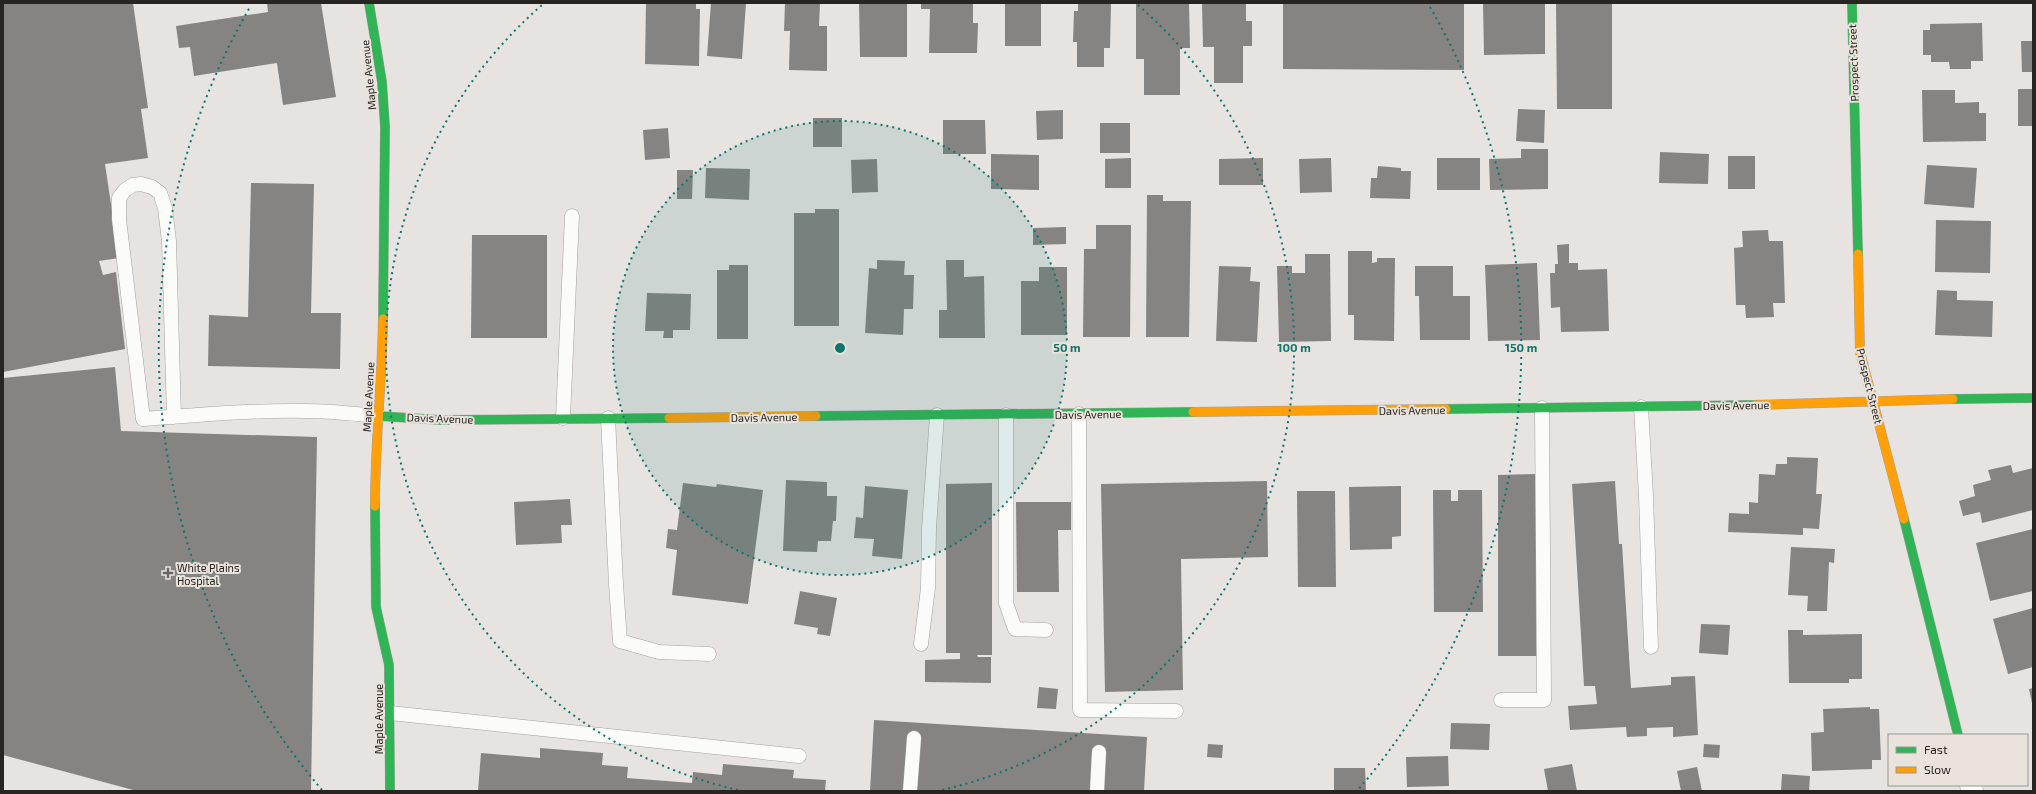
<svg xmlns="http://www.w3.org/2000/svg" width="2036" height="794" font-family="'Exo 2',sans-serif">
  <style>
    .building { fill: #868482 }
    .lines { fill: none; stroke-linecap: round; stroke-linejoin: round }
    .lane-casing { stroke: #a5a2a0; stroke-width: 15 }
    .street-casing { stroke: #a5a2a0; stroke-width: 23 }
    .fast-casing { stroke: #a5a2a0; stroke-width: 10 }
    .slow-casing { stroke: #a5a2a0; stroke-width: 10 }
    .lane { stroke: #fbfbfa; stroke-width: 14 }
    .street { stroke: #fbfbfa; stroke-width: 22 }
    .fast { stroke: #30b455; stroke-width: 9 }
    .slow { stroke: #ff9f0a; stroke-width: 9 }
    .ring { fill: none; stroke: #0f766e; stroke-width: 2; stroke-dasharray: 2 4 }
    .poi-dot { fill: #6a6764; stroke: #eae3dc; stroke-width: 1.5 }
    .labels { text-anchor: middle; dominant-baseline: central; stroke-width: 4; stroke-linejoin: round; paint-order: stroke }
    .street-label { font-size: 11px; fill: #272422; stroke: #eae3dc }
    .poi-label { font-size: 11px; fill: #272422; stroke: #eae3dc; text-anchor: start }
    .centre { fill: #0f766e; stroke: #eae3dc; stroke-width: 2 }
    .ring-label { font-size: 12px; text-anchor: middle; font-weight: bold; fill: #0f766e; stroke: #eae3dc; stroke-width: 4; stroke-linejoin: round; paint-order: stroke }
  </style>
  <rect width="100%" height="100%" fill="#e6e3e0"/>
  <path class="building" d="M3,3h130l15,105 -7,1 7,49 -43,6 14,94 -20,3 4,14 13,-3 9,77 -122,23z
    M267,3h54l15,94 -53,8 -6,-42 -83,13 -4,-29 -11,1 -3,-22 92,-14z
    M646,3h50v6h4l-1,57 -54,-2z
    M711,3h35l-4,56 -35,-3z
    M785,3h35l-1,23h8v45l-38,-1 1,-39h-6z
    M859,3h48v54h-47z
    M921,3h52v20h5l-1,30h-48l1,-44h-9z
    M1005,3h36v43h-36z
    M1078,3h33l-1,45h-6v19h-27v-25h-4l1,-31h4z
    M1136,3h53l1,45h-10v47h-36v-36h-8z
    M1202,3h44v18h6v25h-9v37h-29v-36h-11z
    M1283,3h181v67l-181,-1z
    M1483,3h62v51l-61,1z
    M1556,3h56v106h-55z
    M1982,23l1,38h-12v8h-21l-1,-7h-18v-7h-8v-25h7v-6z
    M2021,41h12v31h-11z
    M2018,89h15v37h-15z
    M1922,90h33v13l24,-1v11h7v28l-63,1z
    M1518,109l27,1 -1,33 -28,-2z
    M1063,110v29l-26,1 -1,-29z
    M813,118h29v29h-29z
    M943,120h42l1,34h-43z
    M1100,123h30v30h-30z
    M668,128l2,30 -25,2 -2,-30z
    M1521,149h27v40l-58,1 -1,-31 32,-1z
    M1660,152l49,2 -1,30 -49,-1z
    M991,154l48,1v35l-48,-1z
    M1728,156h27v33h-27z
    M1131,158v30h-26v-29z
    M1263,158v27h-44v-26z
    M1331,158l1,34 -32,1 -1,-34z
    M1437,158h43v32h-43z
    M877,159l1,33 -26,1 -1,-33z
    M1927,165l50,3 -3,40 -50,-4z
    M1378,166l23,2v3h10l-1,28 -40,-1 1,-20h6z
    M706,168l44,1 -1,31 -44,-2z
    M677,170h16l-1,29h-15z
    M251,183l63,1 -3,129h30l-1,56 -132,-3 1,-51 39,2z
    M1147,195h16v6h28l-2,136h-43z
    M815,209h24v117h-45v-113h21z
    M1936,220l55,1 -1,52 -55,-1z
    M1096,225h35l-1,112h-47l1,-88h12z
    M1066,227v17l-33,1v-17z
    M1768,230l1,11h14l2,62h-12l1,14 -28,1 -1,-13h-9l-2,-57 9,-1 -1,-16z
    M472,235h75v103h-76z
    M1569,244v19h9v7l29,-1 2,62 -48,1 -1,-25 -9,1 -1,-35h5v-9h3l-1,-19z
    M1348,251h24v12l5,-1v-4h18l-1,83 -40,-1v-25h-6z
    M1305,254h25l1,87 -52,1 -2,-76h15v7h13z
    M877,260l28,1 -1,14h10l-1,34h-9l-1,26 -38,-2 4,-65 8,1z
    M946,260h18v17l20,-1 1,62h-46v-28h8z
    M1537,263l3,77 -52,1 -3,-76z
    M729,265h19v74h-31v-69h12z
    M1219,266l32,1 -1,14 10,1 -3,60 -41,-1z
    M1415,266h38v30h17v44h-50l-1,-44h-4z
    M1039,267h28v68h-46v-54h18z
    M1937,290l20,1v9l36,1 -1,36 -57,-2z
    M647,293l44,1 -1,36h-17v8h-10l1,-7h-19z
    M115,367l6,64 196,6 -6,354h-174l-134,-36v-377z
    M1787,457l31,1 -2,36h6l-3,35 -16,-1v7l-75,-3 1,-19 20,1v-12l9,1 1,-29 16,1 1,-11h11z
    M2011,465l2,8 20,-5v42l-51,13 -2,-11 -17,4 -4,-15 16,-5 -2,-11 18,-5 -3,-10z
    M1539,474l1,182h-42v-181z
    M786,480l41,2v14h10l-1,25h-3l-2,20h-13l-1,11 -34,-1z
    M1267,481l1,76 -87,2 2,131 -78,2 -4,-208z
    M1615,481l4,63h3l9,144 40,-3v-8l24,-1 3,59 -25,2v-10l-26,1v8l-20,1 -1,-10 -56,3 -2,-24 29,-2 -2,-18h-11l-12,-202z
    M683,483l33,4 1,-3 46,6 -15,114 -76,-9 5,-45 -11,-2 2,-19 9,1z
    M992,483v172h-15l1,2h13v26l-66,-1v-22l35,-1v-6h-14v-169z
    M865,486l43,4 -6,69 -30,-3 2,-17 -20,-1 2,-21 7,1z
    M1401,486v50l-9,1v12l-42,1 -1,-63z
    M1433,490h18v11h7v-11h24l1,122h-49z
    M1297,491h38l1,96h-38z
    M570,499l2,26h-11l1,18 -46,2 -2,-43z
    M1016,502h55v28h-13l1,62h-42z
    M2033,529v62l-43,10 -14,-58z
    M1791,547l44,2 -1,14 -5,-1 -2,49h-20l1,-15 -20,-1z
    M800,591l37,7 -7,38 -13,-2 1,-6 -24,-4z
    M2033,608v59l-25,7 -15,-55z
    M1701,624l29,1 -2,30 -29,-2z
    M1788,630h15v5l59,-1v45h-13v4h-60z
    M1039,687l19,2 -2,20 -19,-1z
    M2033,688v15h-1l-3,-14z
    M1870,707v2h9l2,51h-9v9l-60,2 -1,-38 13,-1 -1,-23z
    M874,720l273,17 -3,54h-274z
    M1451,723l39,1 -1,26 -39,-1z
    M1208,744l15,1 -1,13 -15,-1z
    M1704,744l16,1 -1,13 -16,-1z
    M540,748l63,5 -1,12 26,2 -1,11 65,5 1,-11 29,3 1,-11 71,6 -1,8 33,2 -1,11h-347l3,-38 59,5z
    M1448,756l1,30 -42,1 -1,-30z
    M1572,764l5,27h-29l-4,-22z
    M1697,767l5,24h-21l-4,-20z
    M1334,768h31l1,23h-32z
    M1782,774l28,2 -1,15h-28z"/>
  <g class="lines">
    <defs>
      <path id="lane" d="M1641,407l5,89 5,151
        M1079,414l1,296 96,1
        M1006,415v188l9,26 31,1
        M174,417l-5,-176 -4,-33 -5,-15 -8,-6 -11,-3 -8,1 -8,5 -6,8v21l24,200c54,-4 108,-9 163,-8 24,0 49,3 73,5
        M563,418l9,-202
        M608,418l8,166 4,57 39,11 50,2
        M921,644l7,-56 1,-60 8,-113
        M1501,700h43l-2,-292
        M390,713l409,43
        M910,791l4,-53
        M1097,791l2,-39"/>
      <path id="street" d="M1971,785l1,6"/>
      <path id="fast" d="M369,3l13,79 3,45 -2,192
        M1852,3l6,251
        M1953,399l80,-1
        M1446,409l309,-4
        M379,416l62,4 228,-2
        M816,416l377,-4
        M375,506l1,101 13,58 1,126
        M1904,519l54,216"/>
      <path id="slow" d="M1858,254l2,98 44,167
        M1755,405l198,-6
        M1193,412l253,-3
        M669,418l147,-2
        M375,506c0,-63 7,-125 8,-187"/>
    </defs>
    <use href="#lane" class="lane-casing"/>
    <use href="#street" class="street-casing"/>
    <use href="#fast" class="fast-casing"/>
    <use href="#slow" class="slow-casing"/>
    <use href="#lane" class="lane"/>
    <use href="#street" class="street"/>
    <use href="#fast" class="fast"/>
    <use href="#slow" class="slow"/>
  </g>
  <circle cx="840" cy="348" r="227" fill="#0f766e" fill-opacity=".12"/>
  <g class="ring">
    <circle cx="840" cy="348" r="227"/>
    <path d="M738 790A454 454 0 0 1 542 5M1138 5A454 454 0 0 1 942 790"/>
    <path d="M322 790A681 681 0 0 1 250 7M1430 7A681 681 0 0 1 1358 790"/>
  </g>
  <path class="poi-dot" d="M166 567h4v4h4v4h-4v4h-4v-4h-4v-4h4z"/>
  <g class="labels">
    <g class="street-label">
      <text transform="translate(1853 63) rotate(-92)">Prospect Street</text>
      <text transform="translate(368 75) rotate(-96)">Maple Avenue</text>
      <text transform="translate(1870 386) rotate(76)">Prospect Street</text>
      <text transform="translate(368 397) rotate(-87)">Maple Avenue</text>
      <text transform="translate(1736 405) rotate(-1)">Davis Avenue</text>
      <text transform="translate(1412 410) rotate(-1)">Davis Avenue</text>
      <text transform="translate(1088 414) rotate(-1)">Davis Avenue</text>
      <text transform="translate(764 417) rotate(-1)">Davis Avenue</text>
      <text transform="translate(440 418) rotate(2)">Davis Avenue</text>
      <text transform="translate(378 719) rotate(-90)">Maple Avenue</text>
    </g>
    <g class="poi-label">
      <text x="177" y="567">White Plains<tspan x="177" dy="13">Hospital</tspan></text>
    </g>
  </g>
  <circle cx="840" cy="348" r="6" class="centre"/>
  <g class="ring-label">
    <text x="1067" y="352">50 m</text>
    <text x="1294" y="352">100 m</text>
    <text x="1521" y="352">150 m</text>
  </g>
  <rect width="2036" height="794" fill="none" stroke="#272422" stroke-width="8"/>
  <rect x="1888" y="734" width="140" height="52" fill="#eae3dc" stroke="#9c9792"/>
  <rect x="1896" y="747" width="20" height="6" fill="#30b455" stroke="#9c9792"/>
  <text x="1924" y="754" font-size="12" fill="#272422">Fast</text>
  <rect x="1896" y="767" width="20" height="6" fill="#ff9f0a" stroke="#9c9792"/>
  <text x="1924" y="774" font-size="12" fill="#272422">Slow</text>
</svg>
